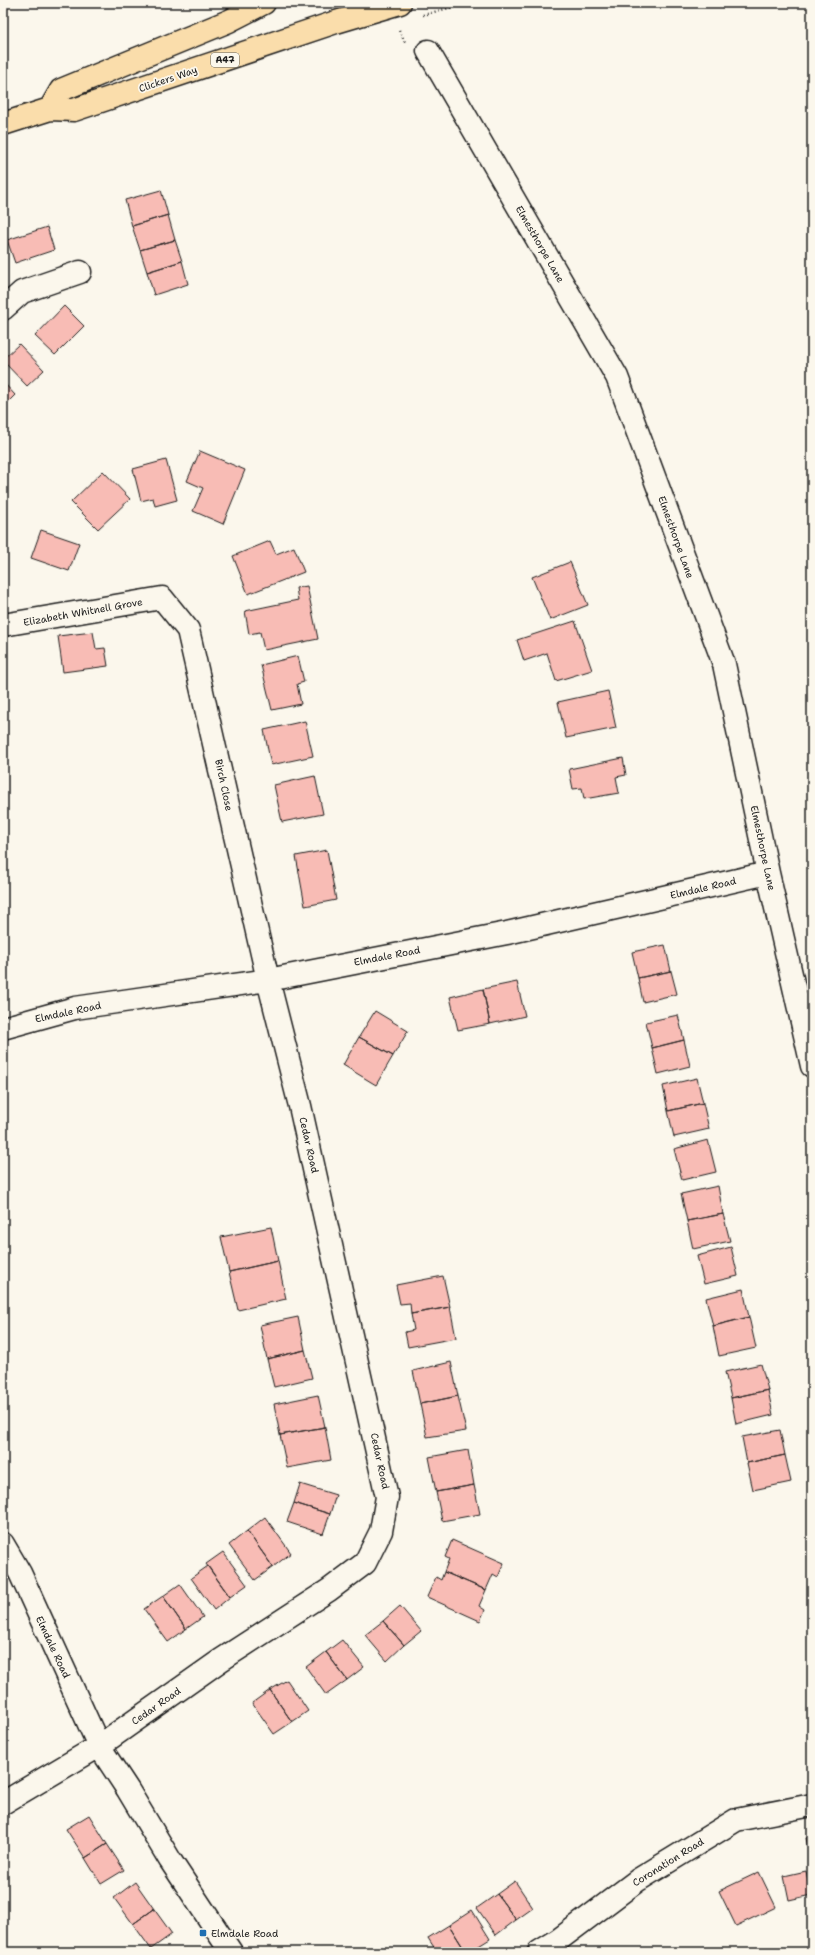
<svg xmlns="http://www.w3.org/2000/svg" width="815" height="1955" font-family="'Shantell Sans',sans-serif">
  <style>
    .building { fill: #f8bcb5; stroke: #1c1c1c }
    .lines { fill: none; stroke-linecap: round; stroke-linejoin: round }
    .street-casing { stroke: #1c1c1c; stroke-width: 25 }
    .primary-casing { stroke: #1c1c1c; stroke-width: 25 }
    .path { stroke: #1c1c1c; stroke-width: 2.5; stroke-dasharray: 1 3; stroke-linecap: butt }
    .street { stroke: #fbf7ec; stroke-width: 22 }
    .primary { stroke: #faddab; stroke-width: 22 }
    .poi-dot { fill: #1f6fb2; stroke: #fbf7ec; stroke-width: 1.5 }
    .labels { text-anchor: middle; dominant-baseline: central; stroke-width: 3.5; stroke-linejoin: round; paint-order: stroke }
    .shield { fill: #fbf7ec; stroke: #5f5e5a; stroke-width: 1 }
    .shield-label { font-size: 9px; font-weight: bold; fill: #1c1c1c }
    .street-label { font-size: 10px; fill: #1c1c1c; stroke: #fbf7ec }
    .poi-label { font-size: 10px; fill: #1c1c1c; stroke: #fbf7ec; text-anchor: start }
  </style>
  <rect width="100%" height="100%" fill="#fbf7ec"/>
  <filter id="ink" filterUnits="userSpaceOnUse"><feTurbulence type="fractalNoise" baseFrequency=".025" numOctaves="2"/><feDisplacementMap in="SourceGraphic" scale="8" xChannelSelector="R" yChannelSelector="G"/><feConvolveMatrix kernelMatrix="1 2 1 2 8 2 1 2 1" color-interpolation-filters="sRGB"/></filter>
  <g filter="url(#ink)">
    <path class="building" d="M161,190l7,25 -36,11 -7,-26z
      M168,215l7,25 -35,10 -8,-24z
      M47,227l7,23 -39,13 -8,-23z
      M175,240l7,21 -35,11 -7,-22z
      M182,261l6,23 -34,11 -7,-23z
      M64,306l20,20 -29,29 -20,-19z
      M19,344l25,26 -17,16 -24,-25v-2z
      M3,382l12,13 -12,12z
      M200,451l45,19 -22,54 -30,-13 10,-23 -16,-7z
      M166,460l11,40 -22,6 -2,-8 -12,3 -8,-32z
      M103,471l27,28 -32,30 -27,-27z
      M41,530l38,13 -10,28 -38,-13z
      M270,541l6,13 18,-7 10,25 -56,22 -15,-38z
      M570,562l18,43 -38,15 -18,-43z
      M307,586l11,53 -54,11 -4,-18 -11,2 -4,-23 53,-11 -2,-12z
      M575,621l17,49 -36,11 -9,-28 -23,8 -7,-21z
      M93,632l3,17 9,-1 3,18 -45,6 -5,-36z
      M298,656l6,26 -7,2 4,20 -29,6 -11,-45z
      M608,691l8,37 -50,10 -8,-36z
      M305,721l8,35 -42,9 -7,-35z
      M623,758l3,17 -10,2 3,16 -35,6 -2,-11 -9,1 -4,-20z
      M315,776l8,38 -41,8 -8,-37z
      M327,850l9,50 -31,6 -9,-50z
      M665,945l6,26 -33,7 -6,-26z
      M671,971l6,23 -34,8 -5,-24z
      M517,982l8,34 -35,8 -7,-35z
      M483,989l7,35 -32,6 -8,-33z
      M375,1011l33,20 -15,25 -34,-19z
      M678,1015l6,25 -32,8 -6,-26z
      M359,1037l34,19 -17,29 -33,-20z
      M684,1040l6,26 -32,8 -6,-26z
      M697,1078l6,25 -35,8 -5,-25z
      M703,1103l6,26 -35,8 -6,-26z
      M708,1140l8,32 -34,8 -8,-31z
      M718,1186l5,28 -36,7 -6,-27z
      M723,1214l7,27 -37,8 -6,-28z
      M271,1227l7,34 -49,11 -8,-35z
      M731,1247l7,29 -34,8 -7,-28z
      M278,1261l8,38 -48,11 -9,-38z
      M443,1276l7,31 -39,7 -1,-11 -10,1 -4,-19z
      M743,1289l6,28 -36,9 -7,-28z
      M450,1307l6,31 -48,9 -3,-15 9,-2 -3,-16z
      M298,1317l7,33 -38,9 -7,-34z
      M749,1317l7,31 -37,8 -6,-30z
      M305,1350l7,28 -38,9 -7,-28z
      M451,1362l7,34 -38,8 -7,-33z
      M761,1364l7,26 -37,8 -6,-26z
      M768,1390l5,25 -37,9 -5,-26z
      M318,1395l7,32 -45,8 -6,-31z
      M458,1396l8,35 -39,6 -7,-33z
      M325,1427l6,33 -44,8 -7,-33z
      M780,1430l5,25 -38,8 -5,-26z
      M468,1450l6,35 -38,7 -7,-35z
      M785,1455l6,27 -38,8 -6,-27z
      M300,1484l36,11 -6,19 -36,-11z
      M474,1485l6,29 -38,7 -6,-29z
      M294,1503l36,11 -7,20 -36,-12z
      M265,1517l26,36 -18,14 -26,-36z
      M247,1531l26,36 -18,13 -26,-35z
      M452,1540l52,23 -6,14 -5,-3 -7,16 -42,-18 5,-13 -4,-2z
      M223,1552l24,33 -17,12 -24,-33z
      M208,1566l22,31 -16,13 -23,-32z
      M444,1572l42,18 -7,16 6,4 -5,11 -53,-24 9,-20 5,3z
      M180,1584l23,33 -17,12 -23,-33z
      M163,1596l23,33 -18,13 -24,-33z
      M400,1606l21,25 -17,14 -21,-24z
      M383,1621l21,24 -17,16 -22,-26z
      M342,1640l22,27 -17,13 -21,-28z
      M326,1652l21,28 -21,15 -20,-28z
      M287,1680l21,31 -16,11 -22,-32z
      M270,1690l22,32 -18,12 -22,-31z
      M89,1815l18,29 -22,14 -19,-29z
      M812,1837v27l-1,1 -5,-27z
      M107,1844l17,26 -23,14 -16,-26z
      M806,1871l5,24 -22,5 -5,-24z
      M759,1872l17,35 -40,19 -17,-35z
      M515,1881l18,27 -17,12 -19,-26z
      M135,1882l19,27 -21,15 -19,-26z
      M497,1894l19,26 -20,15 -19,-27z
      M154,1909l18,25 -21,15 -18,-25z
      M472,1910l18,29 -21,13h-3l-17,-27z
      M449,1925l17,27h-29l-9,-14z"/>
    <g class="lines">
      <defs>
        <path id="street" d="M428,51l189,326 107,287 44,209 44,193
          M3,309l19,-17 58,-20
          M3,625l159,-27 26,32 80,350 32,126 87,391 -6,34 -16,32 -36,27 -108,70 -122,86 -96,57
          M3,1028l72,-20 193,-28 239,-47 261,-60
          M3,1544l17,29 79,173 29,44 42,70 61,92
          M539,1952l18,-11 81,-61 98,-60 76,-15"/>
        <path id="primary" d="M50,109l11,-19 168,-69 35,-18
          M3,124l47,-15 24,1 262,-88 64,-19"/>
      </defs>
      <use href="#street" class="street-casing"/>
      <use href="#primary" class="primary-casing"/>
      <path class="path" d="M423,15l44,-12
        M399,30l6,12"/>
      <use href="#street" class="street"/>
      <use href="#primary" class="primary"/>
    </g>
  </g>
  <rect class="poi-dot" x="199" y="1929" width="8" height="8" rx="2"/>
  <g class="labels">
    <rect class="shield" x="211" y="53" width="28" height="14" rx="3"/>
    <g class="shield-label">
      <text x="225" y="60">A47</text>
    </g>
    <g class="street-label">
      <text transform="translate(168 79) rotate(-19)">Clickers Way</text>
      <text transform="translate(540 244) rotate(60)">Elmesthorpe Lane</text>
      <text transform="translate(676 537) rotate(70)">Elmesthorpe Lane</text>
      <text transform="translate(83 612) rotate(-10)">Elizabeth Whitnell Grove</text>
      <text transform="translate(224 785) rotate(78)">Birch Close</text>
      <text transform="translate(763 848) rotate(78)">Elmesthorpe Lane</text>
      <text transform="translate(703 888) rotate(-13)">Elmdale Road</text>
      <text transform="translate(387 956) rotate(-11)">Elmdale Road</text>
      <text transform="translate(68 1012) rotate(-12)">Elmdale Road</text>
      <text transform="translate(309 1145) rotate(77)">Cedar Road</text>
      <text transform="translate(380 1461) rotate(78)">Cedar Road</text>
      <text transform="translate(53 1647) rotate(65)">Elmdale Road</text>
      <text transform="translate(156 1706) rotate(-35)">Cedar Road</text>
      <text transform="translate(668 1862) rotate(-32)">Coronation Road</text>
    </g>
    <g class="poi-label">
      <text x="211" y="1933">Elmdale Road</text>
    </g>
  </g>
  <rect width="815" height="1955" fill="none" stroke="#fbf7ec" stroke-width="16"/>
  <rect x="8" y="8" width="799" height="1939" fill="none" stroke="#1c1c1c" stroke-width="1.5" filter="url(#ink)"/>
</svg>
